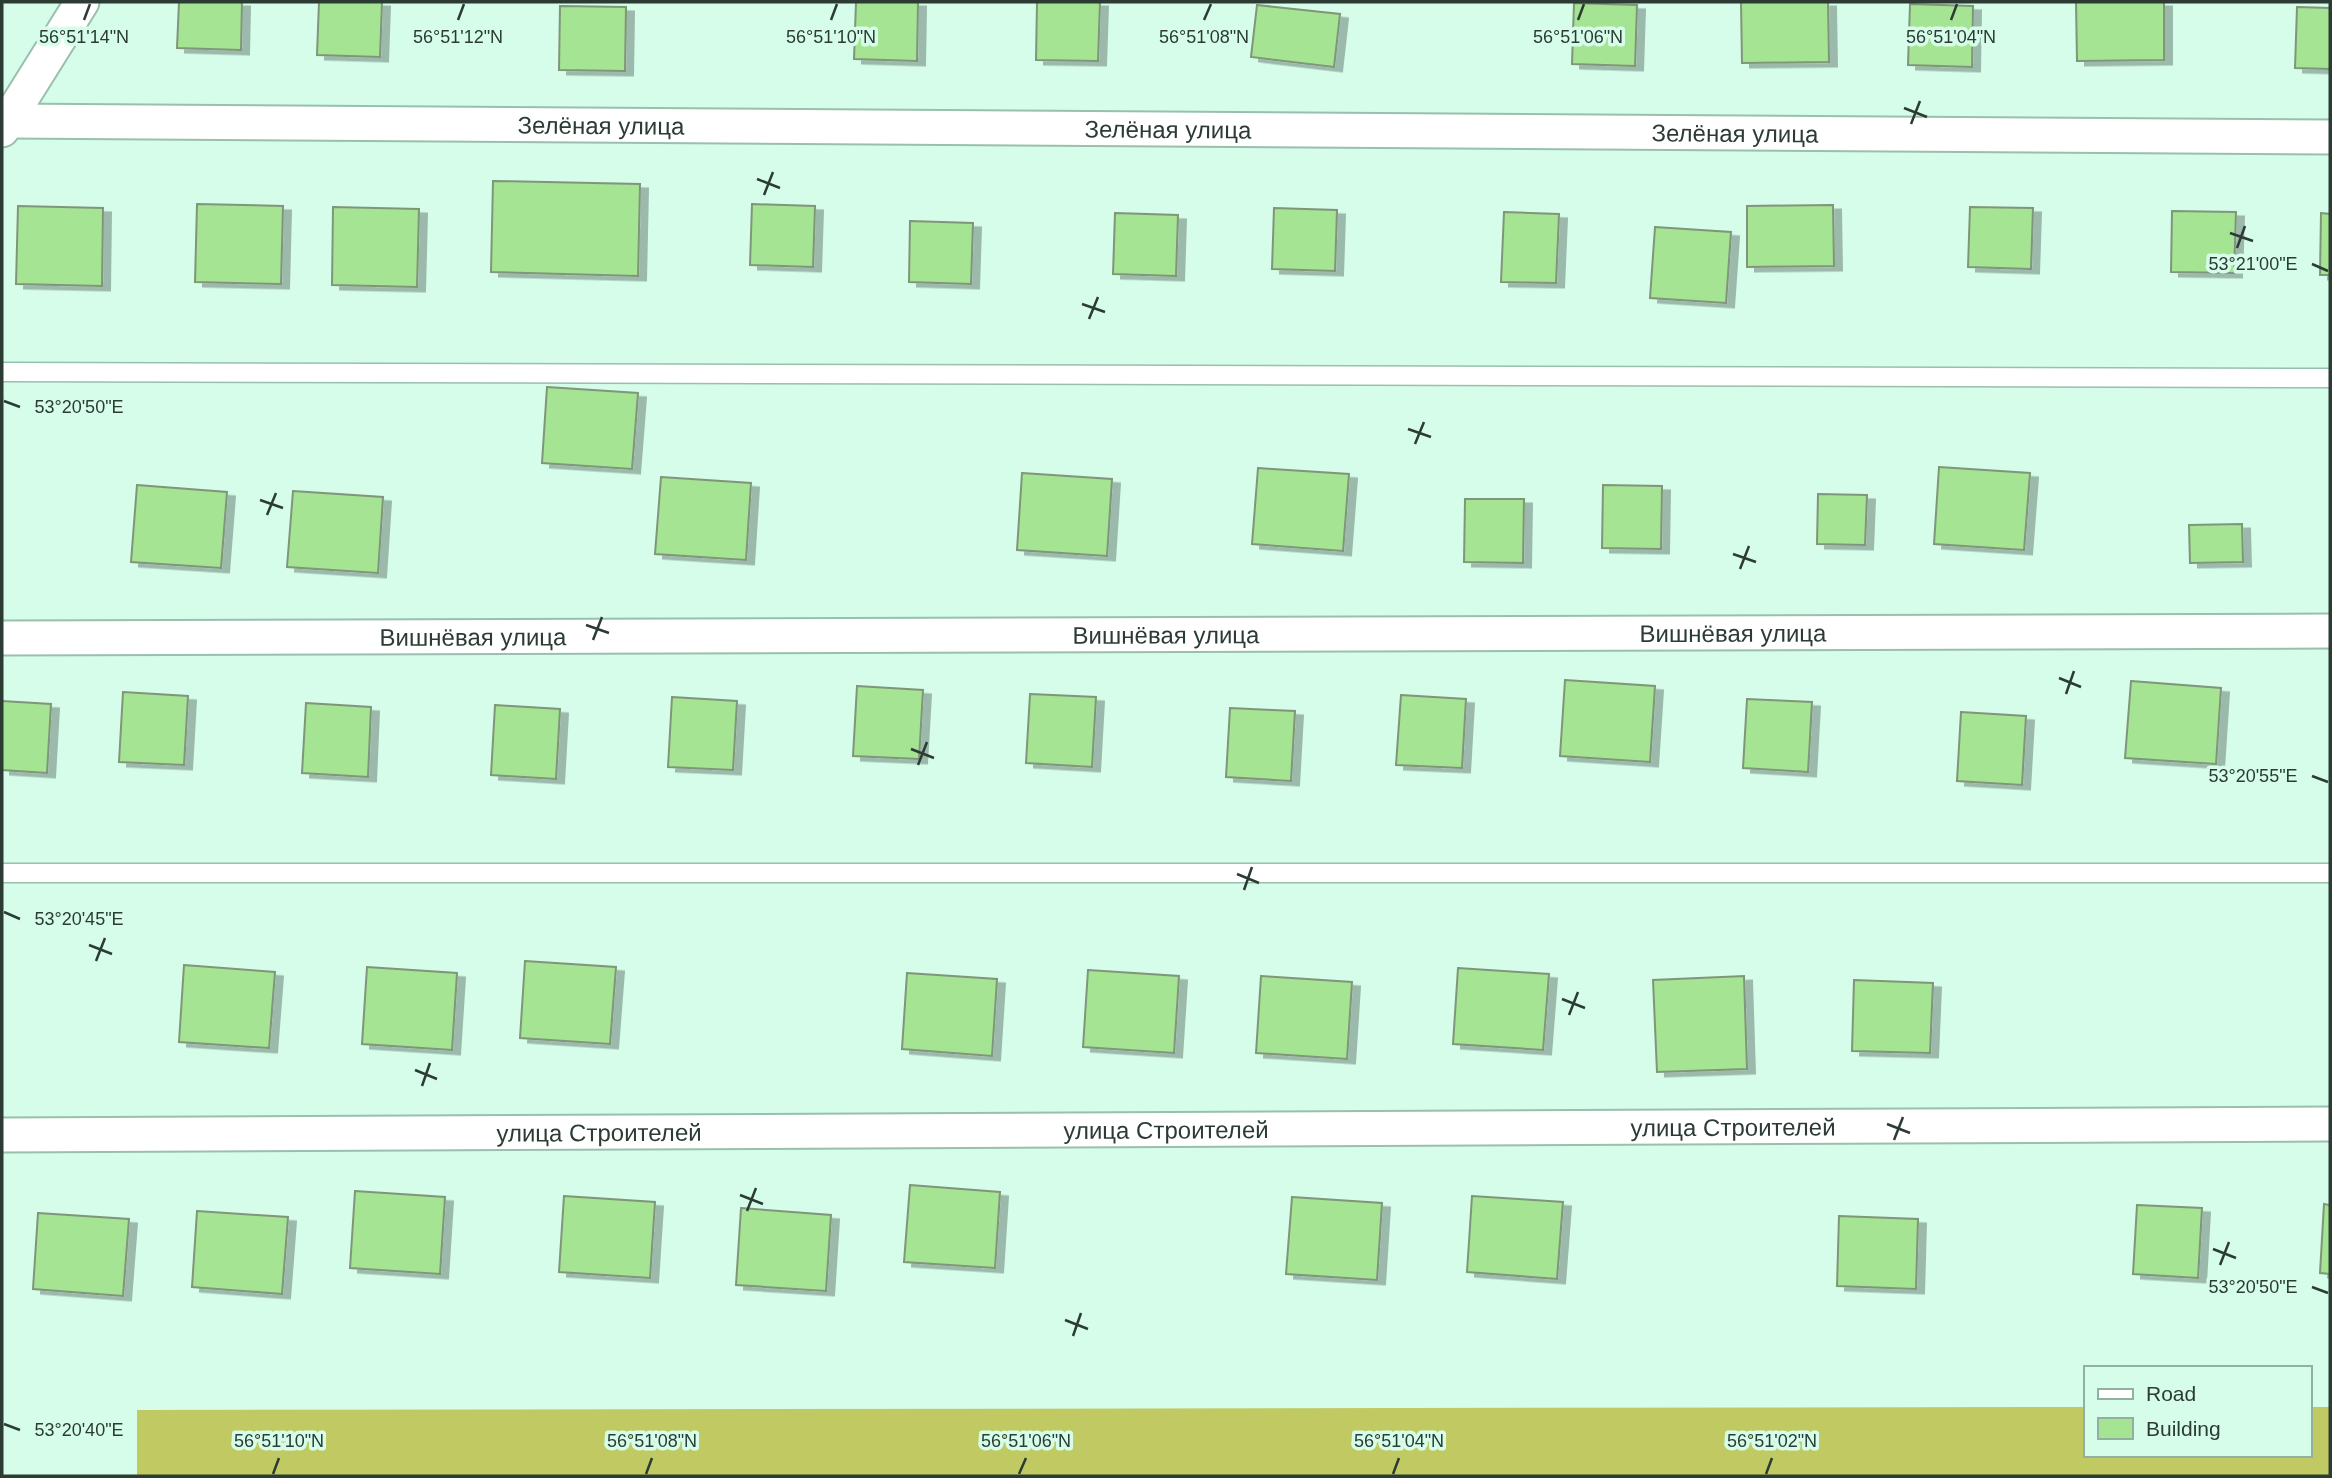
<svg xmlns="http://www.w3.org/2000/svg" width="2332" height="1478" font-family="Arial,sans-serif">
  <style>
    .forest { fill: #c1ca62 }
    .building { fill: #a4e492; stroke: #80967a; stroke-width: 2; filter: url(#shadow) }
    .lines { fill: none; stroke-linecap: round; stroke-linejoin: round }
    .service-casing { stroke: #99bfad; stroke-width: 21 }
    .minor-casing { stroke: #99bfad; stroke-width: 37 }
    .service { stroke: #fff; stroke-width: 18 }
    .minor { stroke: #fff; stroke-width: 33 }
    .ticks { fill: none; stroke: #2c3c35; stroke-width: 2.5 }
    .labels { text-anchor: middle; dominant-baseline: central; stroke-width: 7; stroke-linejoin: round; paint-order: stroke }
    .street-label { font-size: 24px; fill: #2c3c35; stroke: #d5fdea }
    .ticks-label { font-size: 18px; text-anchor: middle; fill: #2c3c35; stroke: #d5fdea; stroke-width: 7; stroke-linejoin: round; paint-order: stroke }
  </style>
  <defs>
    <filter id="shadow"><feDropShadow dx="8" dy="4.5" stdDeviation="0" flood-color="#0004"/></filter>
  </defs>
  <rect width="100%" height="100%" fill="#d5fdea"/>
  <path class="forest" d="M2085,1407v48h224v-48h21v69h-2193v-66z"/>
  <path class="building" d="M179,2h63l-1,48 -64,-2z
    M319,2h63l-2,55 -63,-2z
    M856,2h62l-1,59 -63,-2z
    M1037,2h63l-2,59 -62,-1z
    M1741,2h87l1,60 -87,1z
    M2076,2h88v58l-87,1z
    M1574,3l63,2 -2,61 -63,-2z
    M1910,4l63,2 -1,61 -64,-2z
    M1257,5l83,9 -6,53 -83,-10z
    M560,6l66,1 -1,64 -66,-1z
    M2297,7l33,1v61l-35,-1z
    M493,181l147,3 -2,92 -147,-4z
    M197,204l86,2 -2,78 -86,-2z
    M752,204l63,2 -2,61 -63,-2z
    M1833,205l1,61 -87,1v-61z
    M18,206l85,2 -1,78 -86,-2z
    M333,207l86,2 -2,78 -85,-2z
    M1970,207l63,1 -2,61 -63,-2z
    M1274,208l63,2 -2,61 -63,-2z
    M2172,211l64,1 -2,61 -63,-1z
    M1504,212l55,2 -3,69 -55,-1z
    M1115,213l63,2 -2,61 -63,-2z
    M2321,213l9,1v61h-10z
    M910,221l63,2 -2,61 -62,-2z
    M1655,227l76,5 -5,71 -76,-5z
    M547,387l91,6 -6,76 -90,-6z
    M1939,467l91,6 -6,77 -90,-6z
    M1258,468l91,6 -6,77 -91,-7z
    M1022,473l90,6 -5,77 -90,-6z
    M661,477l90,6 -5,77 -91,-6z
    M137,485l90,7 -6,76 -90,-6z
    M1603,485l59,1 -1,63 -59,-1z
    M293,491l90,6 -5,76 -91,-6z
    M1818,494l49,1 -2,50 -48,-1z
    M1465,499h59l-1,64 -59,-1z
    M2242,524l1,38 -53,1 -1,-38z
    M1565,680l90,6 -5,76 -90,-6z
    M2131,681l90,7 -5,76 -91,-6z
    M857,686l66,4 -4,69 -66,-3z
    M123,692l65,4 -4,69 -65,-3z
    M1030,694l66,3 -4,70 -66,-4z
    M1401,695l65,4 -4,69 -66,-3z
    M672,697l65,4 -4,69 -65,-3z
    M1747,699l65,3 -4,70 -65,-4z
    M2,701l49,3 -4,69 -45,-3z
    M306,703l65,4 -3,70 -66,-4z
    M495,705l65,4 -4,70 -65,-4z
    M1230,708l65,3 -4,70 -65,-4z
    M1961,712l65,4 -4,69 -65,-4z
    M525,961l91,6 -6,77 -90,-6z
    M184,965l91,7 -6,76 -90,-6z
    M367,967l90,6 -5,77 -90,-6z
    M1458,968l91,6 -6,76 -90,-6z
    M1088,970l91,6 -5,77 -91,-6z
    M907,973l90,6 -5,77 -90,-7z
    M1261,976l91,6 -5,77 -91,-6z
    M1744,976l3,93 -90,3 -4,-92z
    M1854,980l79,3 -3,70 -78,-2z
    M910,1185l90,7 -5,76 -91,-6z
    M355,1191l90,6 -5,77 -90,-6z
    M564,1196l91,6 -5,76 -91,-6z
    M1472,1196l91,6 -6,77 -90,-7z
    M1292,1197l90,6 -5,77 -91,-6z
    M2324,1204l6,1v69l-10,-1z
    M2137,1205l65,3 -4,70 -65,-4z
    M741,1208l90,7 -5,76 -90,-6z
    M197,1211l91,6 -6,77 -90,-7z
    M38,1213l91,6 -6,77 -90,-7z
    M1839,1216l79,3 -2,70 -79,-3z"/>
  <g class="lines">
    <defs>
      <path id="service" d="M2,372l2328,6
        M2,873h2328"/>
      <g id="minor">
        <path id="s1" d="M8,121l2322,16"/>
        <path d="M2,130l80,-128"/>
        <path id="s2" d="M2,638l2328,-7"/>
        <path id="s3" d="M2,1135l2328,-11"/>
      </g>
    </defs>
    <use href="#service" class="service-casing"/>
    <use href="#minor" class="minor-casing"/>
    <use href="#service" class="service"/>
    <use href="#minor" class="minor"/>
  </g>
  <path class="ticks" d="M84,20l6,-16M458,20l6,-16M831,20l6,-16M1204,20l7,-16M1578,20l6,-16M1951,20l6,-16M1904,108l23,9M1911,124l9,-23M757,179l23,9M764,195l9,-23M2230,233l23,8M2237,248l8,-22M2312,264l16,7M1082,304l23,8M1089,319l9,-22M4,401l16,6M1408,429l23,8M1415,444l9,-22M260,500l23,8M267,515l9,-22M1733,554l23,8M1740,569l9,-23M586,625l23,8M593,640l9,-23M2059,678l22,9M2066,694l8,-23M911,749l23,9M918,765l9,-23M2312,776l16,6M1237,874l22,9M1244,890l8,-23M4,912l16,7M89,945l23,9M96,961l9,-23M1562,999l23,9M1569,1015l9,-23M415,1070l22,9M422,1086l8,-23M1887,1124l23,9M1894,1140l9,-23M740,1195l23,9M747,1211l9,-23M2213,1249l23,9M2220,1265l9,-23M2312,1287l16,6M1065,1320l23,9M1073,1336l8,-23M4,1424l16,6M273,1474l6,-16M646,1474l6,-16M1019,1474l7,-16M1393,1474l6,-16M1766,1474l6,-16"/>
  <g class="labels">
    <g class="street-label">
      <text stroke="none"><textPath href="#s1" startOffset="593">Зелёная улица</textPath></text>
      <text stroke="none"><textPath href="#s1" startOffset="1160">Зелёная улица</textPath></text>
      <text stroke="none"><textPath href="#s1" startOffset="1727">Зелёная улица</textPath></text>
      <text stroke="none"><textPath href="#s2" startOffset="1731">Вишнёвая улица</textPath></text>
      <text stroke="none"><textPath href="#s2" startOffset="1164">Вишнёвая улица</textPath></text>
      <text stroke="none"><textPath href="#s2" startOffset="471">Вишнёвая улица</textPath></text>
      <text stroke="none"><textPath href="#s3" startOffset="1731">улица Строителей</textPath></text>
      <text stroke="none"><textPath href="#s3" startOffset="1164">улица Строителей</textPath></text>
      <text stroke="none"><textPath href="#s3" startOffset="597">улица Строителей</textPath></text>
    </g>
  </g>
  <g class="ticks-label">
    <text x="84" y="43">56°51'14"N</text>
    <text x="458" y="43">56°51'12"N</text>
    <text x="831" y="43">56°51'10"N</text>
    <text x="1204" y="43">56°51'08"N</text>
    <text x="1578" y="43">56°51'06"N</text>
    <text x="1951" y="43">56°51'04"N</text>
    <text x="2253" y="270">53°21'00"E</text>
    <text x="79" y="413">53°20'50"E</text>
    <text x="2253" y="782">53°20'55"E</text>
    <text x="79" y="925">53°20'45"E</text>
    <text x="2253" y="1293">53°20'50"E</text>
    <text x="79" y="1436">53°20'40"E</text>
    <text x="279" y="1447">56°51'10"N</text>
    <text x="652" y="1447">56°51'08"N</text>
    <text x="1026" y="1447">56°51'06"N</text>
    <text x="1399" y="1447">56°51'04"N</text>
    <text x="1772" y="1447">56°51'02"N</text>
  </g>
  <rect width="2332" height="1478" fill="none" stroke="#2c3c35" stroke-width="7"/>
  <rect x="2084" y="1366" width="228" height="91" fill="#d5fdea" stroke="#91b0a2" stroke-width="2"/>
  <rect x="2098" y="1389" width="35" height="10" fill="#ffffff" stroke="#91b0a2" stroke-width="2"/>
  <text x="2146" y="1401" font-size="21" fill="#2c3c35">Road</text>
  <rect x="2098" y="1418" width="35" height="21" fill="#a4e492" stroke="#91b0a2" stroke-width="2"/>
  <text x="2146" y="1436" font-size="21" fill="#2c3c35">Building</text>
</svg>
